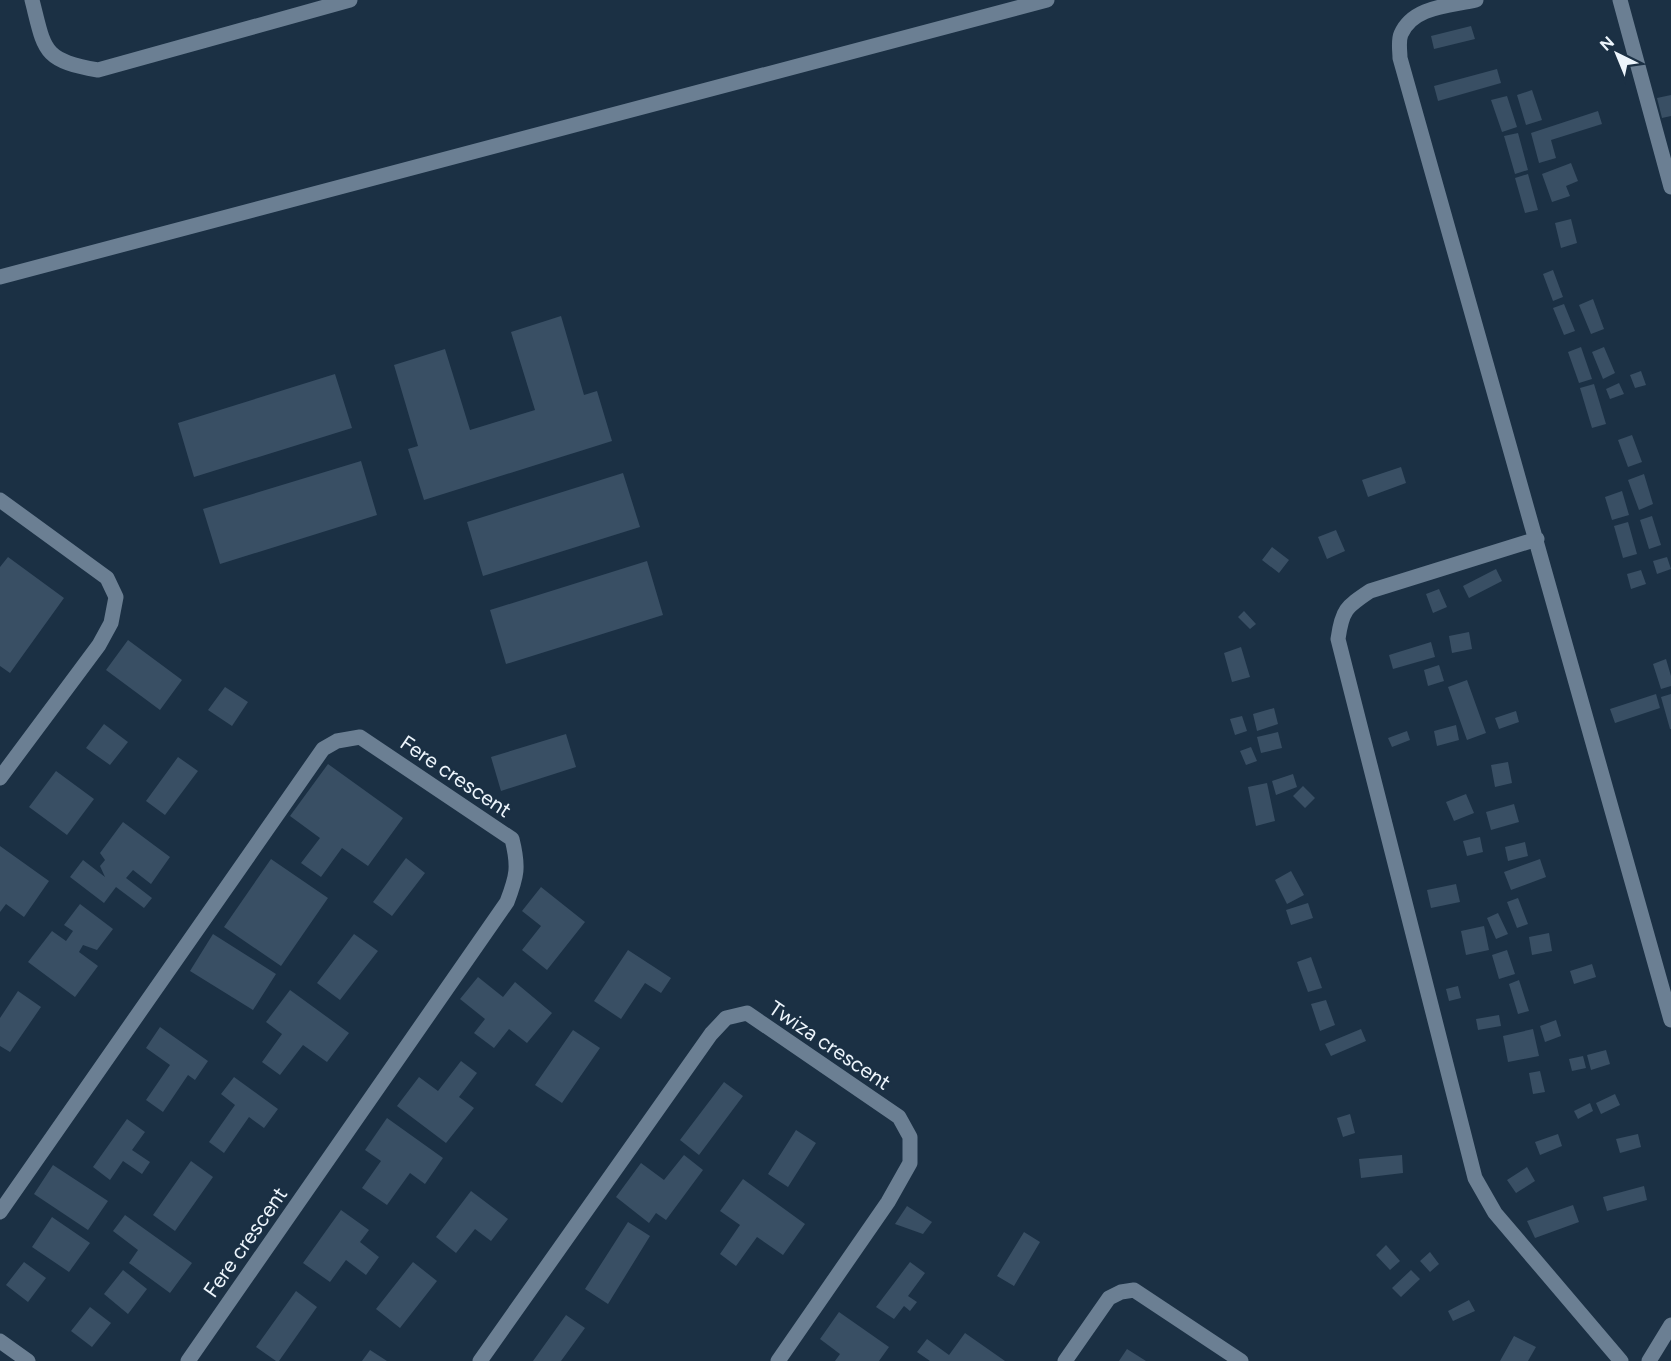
<svg xmlns="http://www.w3.org/2000/svg" width="1671" height="1361" font-family="Figtree,sans-serif">
  <style>
    .building { fill: #394f64 }
    .lines { fill: none; stroke-linecap: round; stroke-linejoin: round }
    .minor { stroke: #6b7f93; stroke-width: 15 }
    .labels { text-anchor: middle; dominant-baseline: central; stroke-width: 4.5; stroke-linejoin: round; paint-order: stroke }
    .street-label { font-size: 21px; fill: #edf5fc; stroke: #1b3044 }
  </style>
  <rect width="100%" height="100%" fill="#1b3044"/>
  <path class="building" d="M1471,26l4,13 -41,10 -3,-13z
    M1497,69l4,14 -63,18 -4,-15z
    M1532,90l10,30 -16,5 -9,-30z
    M1671,95v21l-9,2 -5,-20z
    M1507,96l10,31 -15,5 -11,-32z
    M1598,111l4,13 -51,16 5,18 -17,5 -8,-30z
    M1518,133l10,37 -13,4 -11,-38z
    M1571,163l7,18 -12,5 4,10 -18,6 -10,-28z
    M1528,174l10,36 -13,3 -10,-35z
    M1571,219l6,24 -16,5 -6,-25z
    M1553,270l10,27 -10,4 -10,-27z
    M1593,299l11,30 -13,5 -12,-29z
    M1564,304l11,27 -11,4 -11,-27z
    M561,316l23,79 13,-4 15,50 -188,59 -16,-51 10,-3 -24,-81 51,-16 25,81 65,-20 -24,-78z
    M1581,347l11,32 -13,4 -11,-31z
    M1604,347l11,26 -12,6 -11,-27z
    M1641,371l5,14 -11,3 -5,-13z
    M335,374l17,54 -158,49 -16,-54z
    M1619,383l5,11 -14,5 -4,-10z
    M1594,384l12,40 -14,4 -12,-40z
    M1632,435l10,27 -14,5 -10,-27z
    M361,461l16,54 -157,49 -17,-55z
    M1401,467l5,16 -38,14 -6,-17z
    M623,473l17,54 -157,49 -16,-54z
    M1644,474l9,30 -14,6 -11,-30z
    M1622,491l7,24 -17,5 -7,-23z
    M1652,516l9,29 -12,4 -9,-29z
    M1628,522l9,32 -14,4 -9,-32z
    M1336,530l9,21 -18,8 -9,-22z
    M1272,547l17,13 -10,13 -17,-13z
    M8,557l56,41 -54,75 -10,-7v-99z
    M1667,557l4,12 -14,5 -4,-13z
    M647,561l16,54 -157,49 -16,-54z
    M1496,569l6,12 -33,17 -6,-12z
    M1641,570l5,14 -15,5 -4,-15z
    M1439,589l8,18 -14,6 -7,-19z
    M1244,611l12,13 -6,5 -12,-12z
    M1469,632l3,17 -20,4 -3,-17z
    M128,640l54,40 -22,30 -54,-40z
    M1431,642l4,15 -42,12 -4,-14z
    M1241,647l9,30 -18,5 -8,-29z
    M1666,659l5,17v10l-10,3 -8,-25z
    M1439,665l5,16 -16,5 -4,-16z
    M1467,680l19,53 -19,7 -19,-53z
    M225,687l23,15 -16,24 -24,-16z
    M1656,694l4,14 -45,15 -5,-14z
    M1671,694v35h-1l-9,-32z
    M1274,708l4,16 -21,7 -4,-17z
    M1516,711l3,11 -20,7 -4,-11z
    M1242,716l5,15 -12,4 -5,-16z
    M104,724l24,18 -18,23 -24,-17z
    M1456,725l3,15 -22,6 -3,-15z
    M1407,731l3,9 -18,7 -4,-9z
    M1278,732l4,16 -21,5 -4,-16z
    M566,734l10,33 -75,24 -10,-34z
    M1251,747l6,14 -11,4 -6,-14z
    M178,757l20,14 -33,44 -19,-14z
    M1508,762l4,21 -17,4 -4,-22z
    M328,764l75,54 -35,48 -26,-18 -21,29 -20,-14 19,-25 -30,-22z
    M56,771l38,28 -27,36 -38,-28z
    M1293,774l4,13 -21,8 -4,-14z
    M1267,783l8,38 -19,5 -8,-39z
    M1303,786l12,12 -10,10 -12,-12z
    M1466,794l8,19 -20,8 -8,-19z
    M1514,804l5,18 -28,8 -5,-18z
    M123,822l47,35 -19,27 -18,-14 -7,8 26,20 -8,10 -28,-21 -12,16 -34,-26 13,-17 22,17 -5,-11 5,-6 -5,-7z
    M1480,837l3,15 -16,4 -4,-15z
    M1525,842l3,14 -20,5 -3,-14z
    M0,846l49,35 -25,36 -18,-13 -6,8z
    M406,858l19,15 -33,43 -19,-14z
    M271,859l57,39 -47,68 -57,-39z
    M1540,859l6,18 -35,13 -7,-18z
    M1291,871l13,24 -17,9 -12,-24z
    M1456,884l4,18 -29,6 -4,-18z
    M541,887l44,35 -38,48 -25,-20 19,-24 -19,-15z
    M1518,898l10,26 -11,4 -10,-26z
    M1308,903l5,15 -22,7 -5,-15z
    M80,904l33,25 -16,21 -14,-5 -4,7 19,14 -23,31 -47,-35 24,-31 14,10 7,-10 -9,-6z
    M1498,913l10,21 -12,5 -9,-21z
    M1484,926l5,24 -23,5 -5,-24z
    M1549,933l3,18 -20,4 -3,-18z
    M213,934l63,40 -23,36 -63,-39z
    M354,934l24,17 -38,49 -23,-17z
    M628,950l43,28 -10,15 -16,-10 -24,36 -27,-18z
    M1507,950l8,24 -16,5 -7,-24z
    M1311,957l11,31 -14,4 -11,-30z
    M1592,964l4,13 -22,7 -4,-13z
    M478,977l25,20 12,-15 37,31 -25,30 -18,-14 -15,19 -20,-15 11,-14 -25,-20z
    M1519,980l10,31 -11,3 -9,-30z
    M1458,986l3,12 -12,3 -3,-12z
    M290,990l59,43 -22,29 -24,-17 -23,30 -18,-13 20,-28 -16,-12z
    M18,991l23,16 -31,45 -10,-6v-28z
    M1326,1000l9,25 -15,6 -9,-27z
    M1499,1015l2,11 -23,4 -2,-11z
    M1556,1020l5,16 -16,6 -5,-16z
    M160,1027l48,34 -13,19 -7,-5 -25,37 -17,-12 24,-35 -24,-17z
    M1361,1029l5,12 -35,15 -6,-12z
    M1533,1029l6,27 -31,6 -5,-26z
    M573,1030l27,18 -38,55 -27,-18z
    M1606,1050l4,14 -19,6 -4,-15z
    M1583,1056l3,12 -14,3 -3,-12z
    M461,1061l16,12 -18,24 15,11 -28,35 -49,-37 22,-29 19,14z
    M1540,1071l5,21 -12,2 -4,-21z
    M234,1077l44,32 -14,19 -15,-11 -25,36 -15,-11 26,-37 -14,-11z
    M724,1082l19,14 -44,59 -19,-15z
    M1615,1094l5,11 -19,9 -5,-11z
    M1590,1103l3,8 -15,8 -4,-8z
    M1350,1114l5,19 -12,4 -6,-19z
    M387,1118l56,40 -18,26 -15,-11 -23,32 -25,-17 19,-27 -16,-11z
    M127,1119l18,13 -13,18 18,12 -8,12 -19,-13 -13,19 -17,-13z
    M796,1130l20,13 -28,44 -20,-13z
    M1558,1134l4,12 -22,9 -5,-13z
    M1638,1134l3,13 -21,6 -4,-14z
    M684,1155l19,15 -37,50 -10,-7 -7,10 -33,-26 25,-34 23,17z
    M1402,1155l1,18 -42,5 -2,-19z
    M191,1161l22,16 -38,54 -22,-16z
    M53,1165l55,36 -20,29 -54,-36z
    M1527,1167l8,14 -19,12 -9,-13z
    M743,1179l62,45 -22,31 -26,-18 -21,29 -16,-12 20,-29 -20,-14z
    M1644,1186l3,14 -40,11 -4,-14z
    M471,1191l37,28 -17,22 -16,-12 -19,24 -20,-16z
    M1573,1205l6,17 -44,16 -8,-17z
    M907,1206l25,16 -9,12 -28,-10z
    M341,1210l28,20 -9,12 19,15 -13,18 -20,-15 -16,22 -27,-19z
    M125,1215l67,48 -22,30 -41,-30 9,-13 -25,-19z
    M52,1217l38,26 -21,29 -37,-25z
    M628,1222l22,14 -42,68 -23,-15z
    M1024,1232l16,10 -26,44 -17,-10z
    M1386,1245l14,16 -10,9 -14,-15z
    M1430,1252l9,12 -9,8 -10,-11z
    M24,1262l22,16 -18,24 -22,-17z
    M413,1262l24,19 -37,47 -24,-19z
    M910,1262l15,11 -17,23 9,6 -7,9 -6,-5 -10,13 -18,-12z
    M123,1270l24,19 -19,25 -24,-20z
    M1411,1270l9,9 -19,18 -9,-9z
    M296,1291l21,16 -38,54h-3l-20,-14z
    M1469,1300l6,11 -22,10 -5,-10z
    M90,1307l21,16 -19,24 -21,-16z
    M839,1312l50,35 -10,14h-44l5,-7 -20,-15z
    M566,1315l19,13 -24,33h-28z
    M965,1333l40,28h-75l-13,-9 10,-13 22,16z
    M1514,1336l22,11 -8,14h-28z
    M1127,1349l19,12h-27z
    M370,1350l17,11h-25z"/>
  <g class="lines">
    <path class="minor" d="M32,0c13,51 10,60 66,70l252,-70
      M1476,0c-26,6 -63,6 -75,34 -3,7 -1,17 -1,24l271,962
      M1620,0l51,187
      M0,277l1047,-277
      M0,500l107,78 9,19 -5,26 -12,22 -99,133
      M1537,539l-167,52c-24,16 -28,19 -32,48l137,539 20,35 126,148
      M0,1212l323,-463 14,-8 23,-4 152,102c7,28 5,37 -5,63l-319,459
      M0,1341l28,20
      M480,1361l231,-327 15,-16 21,-5 152,104 11,20v26l-22,39 -110,159
      M1065,1361l44,-63 12,-6 13,-2 107,71
      M1649,1361l22,-36"/>
  </g>
  <g class="labels">
    <g class="street-label">
      <text transform="translate(456 776) rotate(34)">Fere crescent</text>
      <text transform="translate(830 1045) rotate(34)">Twiza crescent</text>
      <text transform="translate(245 1242) rotate(-55)">Fere crescent</text>
    </g>
  </g>
  <g transform="translate(1617 54) rotate(317)" stroke="#1b3044" stroke-width="4.5" paint-order="stroke">
  <path d="M0-4.5L10 22L0 15L-10 22Z" fill="#edf5fc"/>
  <text y="-9" font-size="16" font-weight="bold" text-anchor="middle" fill="#edf5fc">N</text>
  </g>
</svg>
